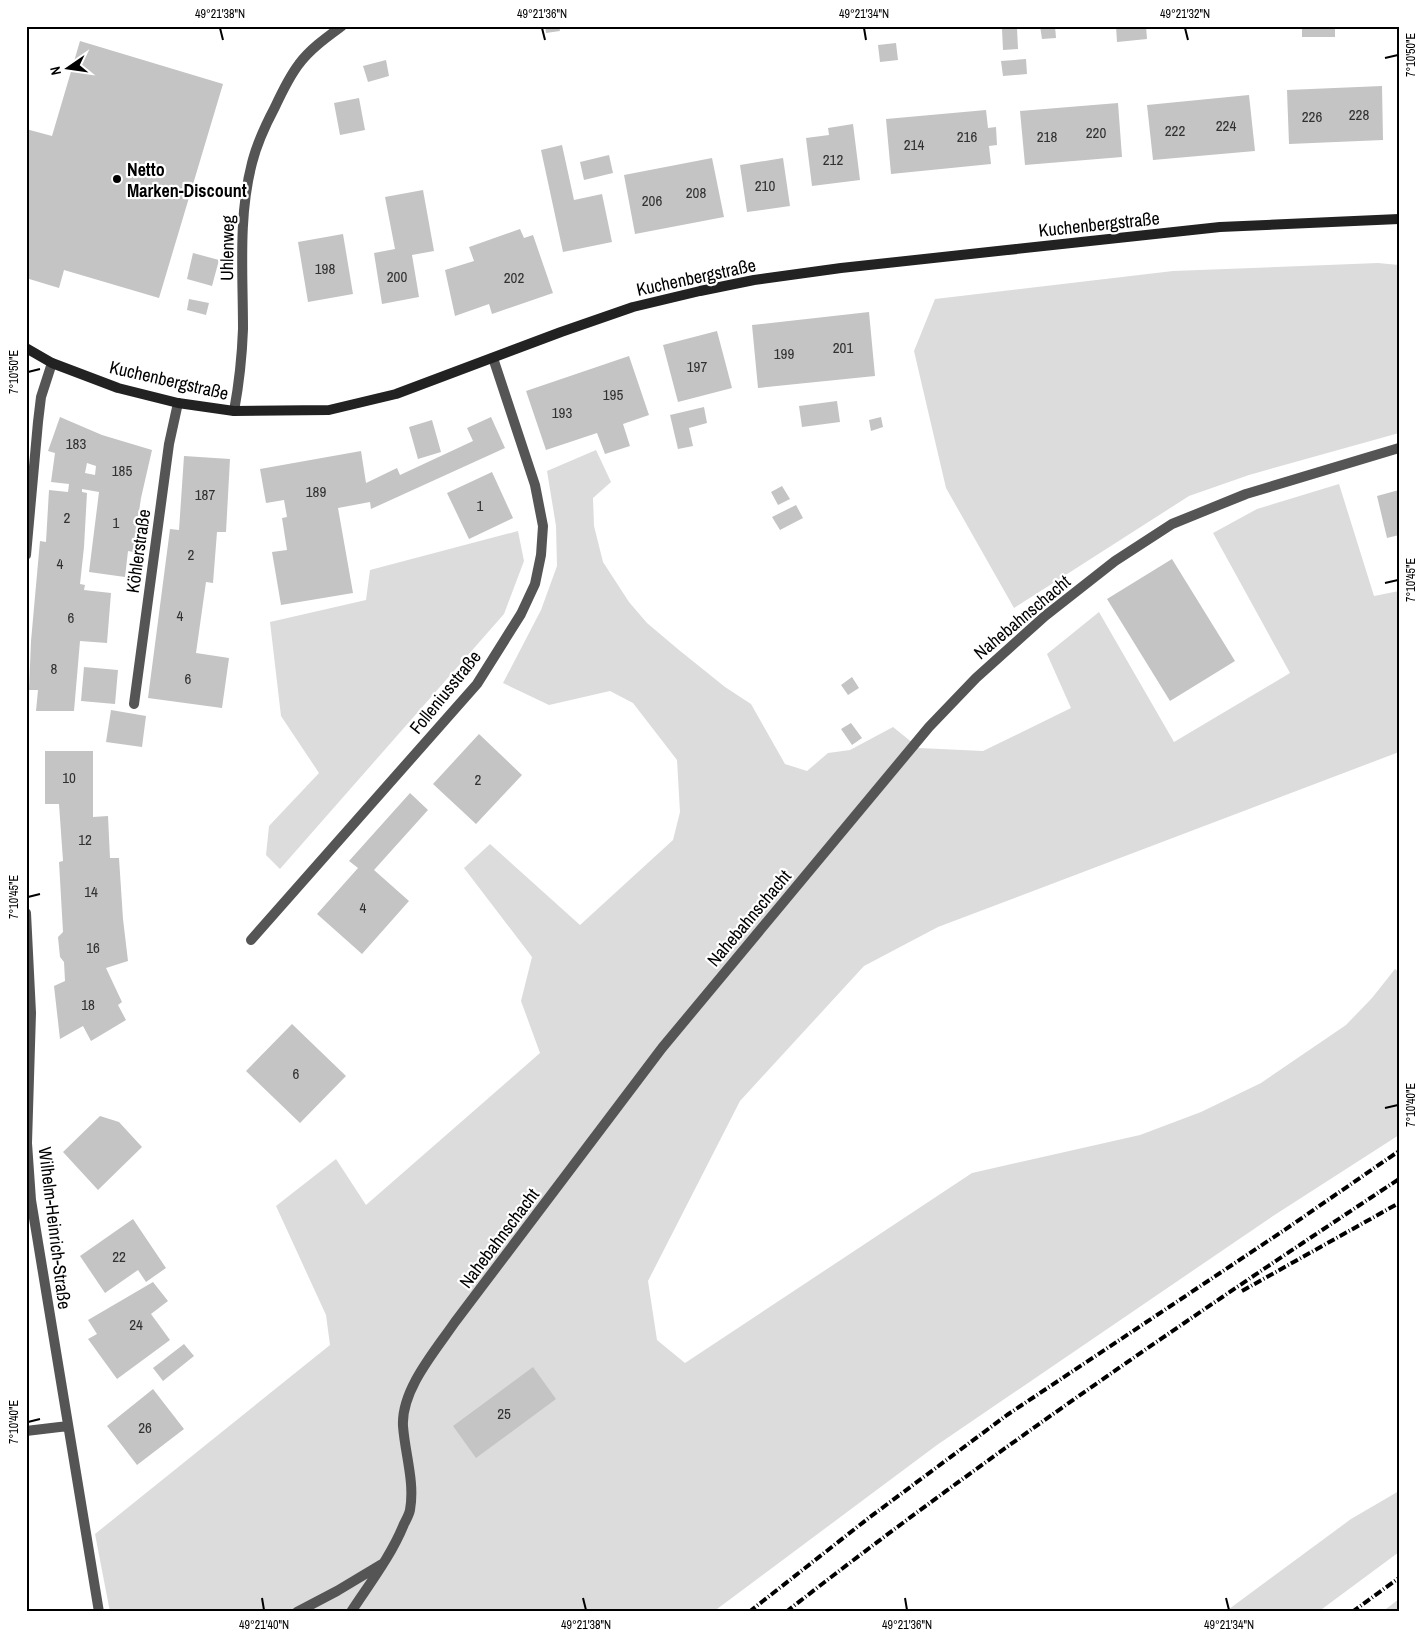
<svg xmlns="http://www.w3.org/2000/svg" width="1425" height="1638" font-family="'Archivo Narrow',sans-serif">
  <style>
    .green { fill: #dcdcdc }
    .building { fill: #c4c4c4; fill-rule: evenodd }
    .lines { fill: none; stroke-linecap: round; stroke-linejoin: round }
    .lane { stroke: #555; stroke-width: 10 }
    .street { stroke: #555; stroke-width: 10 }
    .secondary { stroke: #222; stroke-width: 10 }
    .rail { stroke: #000; stroke-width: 4; stroke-dasharray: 8 2.5 1 2.5; stroke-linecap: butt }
    .ticks { fill: none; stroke: #000; stroke-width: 2 }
    .poi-dot { fill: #000; stroke: #fff; stroke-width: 2 }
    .labels { text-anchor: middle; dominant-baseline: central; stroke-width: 4.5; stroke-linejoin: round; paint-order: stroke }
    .number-label { font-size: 15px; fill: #313131 }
    .poi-label { font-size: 18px; font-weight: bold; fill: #000; stroke: #fff; text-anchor: start }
    .street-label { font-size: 18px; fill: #000; stroke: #fff }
    .neatline { fill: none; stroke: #000; stroke-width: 2 }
    .ticks-label { font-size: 12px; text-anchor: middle; fill: #000 }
  </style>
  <rect width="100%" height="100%" fill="#fff"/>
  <path class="green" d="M1378,263l21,2v168l-150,42 -60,21 -175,112 -68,-120 -32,-137 21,-52 238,-28z
    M596,450l15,32 -18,16 1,28 9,36 26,40 18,21 32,27 46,37 26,17 34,60 22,7 21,-18 22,-3 43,-23 26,21 64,3 88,-43 -24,-54 52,-42 75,130 116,-69 -77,-140 44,-24 82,-25 35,112 25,-5v161l-461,175 -74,39 -124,135 -92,180 9,59 28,23 287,-190 168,-38 61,-23 60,-29 85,-58 26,-27 23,-29 4,3v163l-126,81 -336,229 -224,167h-603l-15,-78 235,-189 -4,-30 -50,-109 60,-47 30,46 174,-152 -19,-52 11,-44 -68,-89 26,-24 90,81 93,-85 7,-28 -3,-52 -44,-57 -23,-12 -61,14 -46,-22 38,-73 16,-44 -1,-40 -9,-55z
    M518,531l6,30 -20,53 -224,255 -14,-14 3,-29 50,-53 -38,-57 -11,-94 96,-22 4,-30z
    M1399,1491v61l-81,60h-93l126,-93z
    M1399,1599v13h-17z"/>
  <path class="building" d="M545,26h14l1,5 -14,2z
    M1040,26h15l1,12 -14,1z
    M1116,26h30l1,13 -30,3z
    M1302,26h33v11h-33z
    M1017,28l1,21 -15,1 -1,-21z
    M80,41l143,43 -64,214 -95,-28 -5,18 -33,-10v-149l26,7z
    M896,43l2,17 -18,2 -2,-17z
    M1026,59l1,15 -24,2 -2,-15z
    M386,60l3,16 -21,6 -5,-16z
    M1382,86l1,54 -94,4 -2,-54z
    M1249,95l6,56 -102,9 -6,-55z
    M359,98l6,32 -25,5 -6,-32z
    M1118,103l4,54 -97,8 -5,-54z
    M986,110l2,18 8,-1 1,18 -8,1 2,18 -100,10 -5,-55z
    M853,124l7,56 -48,6 -6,-48 23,-3 -1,-7z
    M562,145l12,55 28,-6 10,48 -49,10 -22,-102z
    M609,155l4,18 -29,7 -4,-18z
    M712,158l12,59 -89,17 -11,-59z
    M783,158l7,48 -43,6 -7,-47z
    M423,190l11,61 -22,4 7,42 -37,7 -8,-51 21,-4 -10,-52z
    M520,229l4,9 9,-3 20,58 -61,21 -3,-10 -34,12 -10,-46 29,-9 -5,-14z
    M343,234l10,60 -45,8 -10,-60z
    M193,253l26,7 -7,26 -25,-7z
    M189,299l20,4 -3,12 -19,-5z
    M869,312l6,64 -117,12 -6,-63z
    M717,331l15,57 -54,14 -15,-57z
    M629,356l20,59 -26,9 7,22 -25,8 -8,-21 -51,17 -20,-59z
    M837,401l3,21 -38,5 -3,-21z
    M704,407l3,16 -18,5 4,18 -15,3 -8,-34z
    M60,417l42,18 50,15 -11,48 -8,54 -5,-1 -3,26 -36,-5 10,-80 -17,-3v3l5,1 -3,54 -4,37 5,1 -1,5 27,3 -4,50 -27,-2 -6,70h-38l2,-21h-9l2,-49 9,-100 6,1 3,-52 19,2 1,-8 -18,-2 4,-29 -7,-2zM87,463l9,3 -1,9 -10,-2z
    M491,417l14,31 -134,61 -1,-7 -32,6 15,85 -72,12 -9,-53 15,-2 -5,-32 5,-1 -3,-17 -18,3 -6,-34 101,-18 5,32 31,-15 3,7 73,-34 -6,-13z
    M881,417l2,10 -12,4 -2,-11z
    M432,420l9,32 -23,7 -9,-32z
    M184,456l46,3 -4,73h-9l-4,51 -7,-1 -10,71 33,5 -7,50 -74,-10 22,-169 9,1z
    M492,472l21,46 -44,21 -22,-46z
    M782,486l8,13 -12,6 -7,-13z
    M1399,490v45l-12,3 -10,-42z
    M796,505l7,13 -23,12 -8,-13z
    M1172,559l63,102 -65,40 -63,-102z
    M84,667l34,3 -3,34 -34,-3z
    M852,677l7,11 -11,7 -7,-10z
    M111,710l35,6 -4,31 -36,-5z
    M851,723l11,15 -10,7 -11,-16z
    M479,734l43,41 -46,49 -43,-40z
    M45,751h48v66l15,-1 2,42h9l4,61 5,42 -22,7 16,34 -4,3 8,15 -35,21 -8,-15 -23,13 -6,-53 11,-5 -1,-19 -4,-5 -2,-20 5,-5 -4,-70 4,-1 -4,-57h-14z
    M410,793l18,17 -54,60 35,31 -47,53 -45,-40 41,-46 -9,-7z
    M292,1024l54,52 -46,47 -54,-52z
    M100,1116l19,6 23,25 -44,43 -35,-38z
    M133,1219l33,49 -20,14 -8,-12 -33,23 -25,-37z
    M153,1282l15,19 -17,13 19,26 -53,39 -29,-40 9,-5 -9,-14z
    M184,1344l10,12 -31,25 -10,-13z
    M533,1367l23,32 -80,59 -23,-32z
    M153,1389l31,40 -47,36 -30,-39z"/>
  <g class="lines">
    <path class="lane" d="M134,704l35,-260 9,-41
      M297,1612l40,-21 45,-27
      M351,1612c19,-29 40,-56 53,-88 2,-4 5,-9 6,-14 5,-28 -5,-56 -7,-84 -2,-36 32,-75 52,-104l207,-274 267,-321 47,-49 69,-62 70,-55 57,-37 74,-30 153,-46"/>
    <path class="street" d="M234,411c5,-27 8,-54 9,-82 0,-56 -5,-112 9,-166 5,-20 14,-39 23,-56 7,-15 14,-30 24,-43 11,-15 28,-27 43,-38
      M26,555l12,-133 3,-25 11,-34
      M26,913l5,100 -4,130 4,57 68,412
      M251,940l226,-256 44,-70 14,-30 6,-29 2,-29 -8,-41 -42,-127
      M26,1431l42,-5"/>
    <path class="secondary" d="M26,348l26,15 66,25 60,15 56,8 95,-1 67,-16 165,-62 72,-25 67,-16 54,-11 87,-12 379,-41 179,-8"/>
    <path class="rail" d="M1242,1291l157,-88
      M749,1612l121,-95 137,-102 276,-184 116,-80
      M786,1612c197,-154 404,-295 613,-433
      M1352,1612l47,-34"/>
  </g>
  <path class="ticks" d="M220,28l3,12M542,28l3,12M864,28l2,12M1185,28l3,12M1385,58l13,-3M28,372l12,-3M1385,583l13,-3M28,897l12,-3M1385,1108l13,-3M28,1422l12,-3M262,1598l2,12M583,1598l3,12M905,1598l2,12M1226,1598l3,12"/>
  <circle class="poi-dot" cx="117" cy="179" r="5"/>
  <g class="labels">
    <g class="number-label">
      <text x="1359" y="114">228</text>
      <text x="1312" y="116">226</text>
      <text x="1226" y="125">224</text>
      <text x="1175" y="130">222</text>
      <text x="1096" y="132">220</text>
      <text x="967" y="136">216</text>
      <text x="1047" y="136">218</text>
      <text x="914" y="144">214</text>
      <text x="833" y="159">212</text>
      <text x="765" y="185">210</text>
      <text x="696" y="192">208</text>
      <text x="652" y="200">206</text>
      <text x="325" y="268">198</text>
      <text x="397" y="276">200</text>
      <text x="514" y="277">202</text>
      <text x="843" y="347">201</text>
      <text x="784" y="353">199</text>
      <text x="697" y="366">197</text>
      <text x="613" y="394">195</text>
      <text x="562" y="412">193</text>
      <text x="76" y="443">183</text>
      <text x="122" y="470">185</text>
      <text x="316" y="491">189</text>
      <text x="205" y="494">187</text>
      <text x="480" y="505">1</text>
      <text x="67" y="517">2</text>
      <text x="116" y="522">1</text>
      <text x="191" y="554">2</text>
      <text x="60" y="563">4</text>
      <text x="180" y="615">4</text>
      <text x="71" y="617">6</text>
      <text x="54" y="668">8</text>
      <text x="188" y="678">6</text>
      <text x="69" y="777">10</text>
      <text x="478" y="779">2</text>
      <text x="85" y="839">12</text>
      <text x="91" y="891">14</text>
      <text x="363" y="907">4</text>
      <text x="93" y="947">16</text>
      <text x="88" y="1004">18</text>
      <text x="296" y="1073">6</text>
      <text x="119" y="1256">22</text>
      <text x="136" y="1324">24</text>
      <text x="504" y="1413">25</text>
      <text x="145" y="1427">26</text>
    </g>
    <g class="poi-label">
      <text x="127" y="169">Netto<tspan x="127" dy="21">Marken-Discount</tspan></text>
    </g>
    <g class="street-label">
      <text transform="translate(1099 224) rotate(-6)">Kuchenbergstraße</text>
      <text transform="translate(227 248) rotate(-89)">Uhlenweg</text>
      <text transform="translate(696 277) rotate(-12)">Kuchenbergstraße</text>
      <text transform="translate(169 380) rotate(13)">Kuchenbergstraße</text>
      <text transform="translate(138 551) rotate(-82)">Köhlerstraße</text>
      <text transform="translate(1022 617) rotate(-40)">Nahebahnschacht</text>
      <text transform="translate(445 692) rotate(-51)">Folleniusstraße</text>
      <text transform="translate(749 918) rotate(-50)">Nahebahnschacht</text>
      <text transform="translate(55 1228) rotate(83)">Wilhelm-Heinrich-Straße</text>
      <text transform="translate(499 1238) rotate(-53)">Nahebahnschacht</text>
    </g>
  </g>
  <rect width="1425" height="1638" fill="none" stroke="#ffffff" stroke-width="55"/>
  <g transform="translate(68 68) rotate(257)" stroke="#ffffff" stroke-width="4" paint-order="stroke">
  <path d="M0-4L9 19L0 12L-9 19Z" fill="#000000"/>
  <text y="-8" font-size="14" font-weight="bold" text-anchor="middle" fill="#000000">N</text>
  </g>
  <rect x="28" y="28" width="1370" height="1582" class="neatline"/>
  <g class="ticks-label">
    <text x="220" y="18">49°21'38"N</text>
    <text x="542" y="18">49°21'36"N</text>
    <text x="864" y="18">49°21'34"N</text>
    <text x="1185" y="18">49°21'32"N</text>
    <text transform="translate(1411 55) rotate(-90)" y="4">7°10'50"E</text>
    <text transform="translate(14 372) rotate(-90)" y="4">7°10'50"E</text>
    <text transform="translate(1411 580) rotate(-90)" y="4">7°10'45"E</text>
    <text transform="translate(14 897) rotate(-90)" y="4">7°10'45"E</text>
    <text transform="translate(1411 1105) rotate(-90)" y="4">7°10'40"E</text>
    <text transform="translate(14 1422) rotate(-90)" y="4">7°10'40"E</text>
    <text x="264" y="1629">49°21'40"N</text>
    <text x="586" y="1629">49°21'38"N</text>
    <text x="907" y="1629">49°21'36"N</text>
    <text x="1229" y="1629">49°21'34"N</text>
  </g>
</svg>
